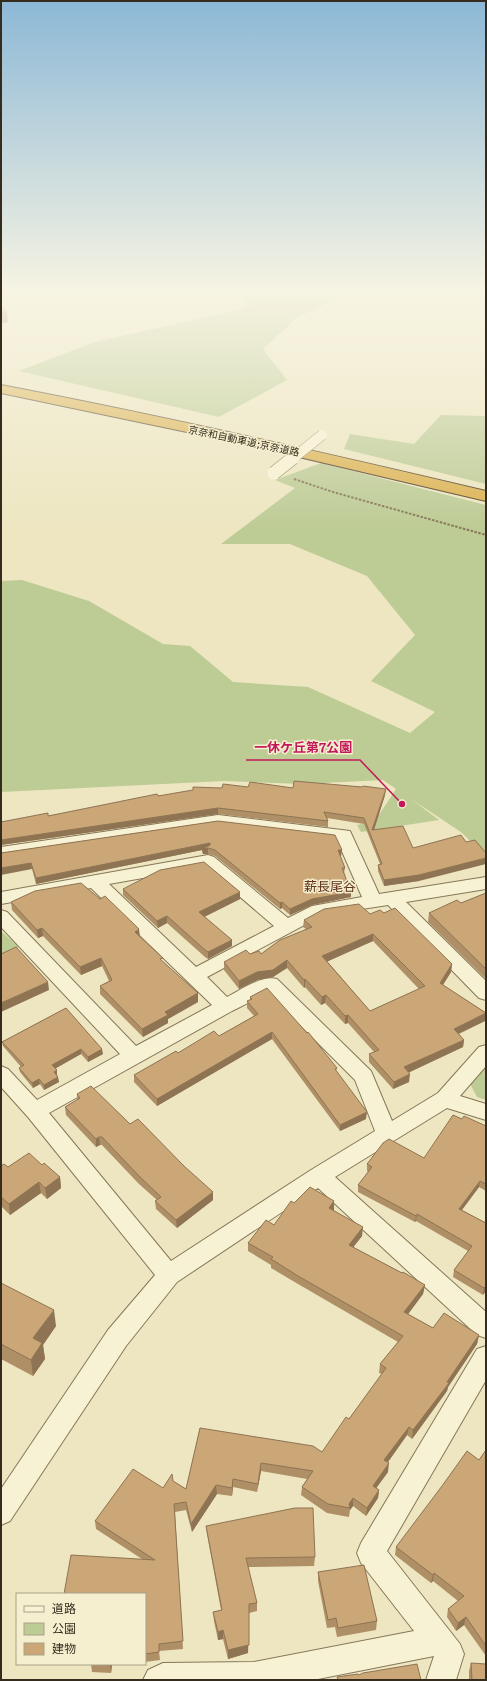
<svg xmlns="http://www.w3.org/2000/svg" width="487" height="1681" font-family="Literata,'Noto Sans JP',serif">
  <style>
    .green { fill: #bdcb95 }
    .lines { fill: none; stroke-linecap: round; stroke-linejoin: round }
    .street-casing { stroke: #867759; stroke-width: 2 }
    .highway-casing { stroke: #54442d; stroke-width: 2 }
    .path { stroke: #867759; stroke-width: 2; stroke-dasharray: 2.5 1.5; stroke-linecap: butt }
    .street { fill: #f8f2d4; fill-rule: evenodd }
    .highway { fill: #dcb252; fill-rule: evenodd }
    .street-bridge-far1-casing { stroke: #867759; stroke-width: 11; stroke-linecap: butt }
    .street-bridge-casing { stroke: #867759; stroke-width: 14; stroke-linecap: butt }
    .street-bridge-far1 { stroke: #f8f2d4; stroke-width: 10 }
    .street-bridge { stroke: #f8f2d4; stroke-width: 13 }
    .wall { fill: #af8f66; fill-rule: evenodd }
    .shaded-wall { fill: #8e7453 }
    .building { fill: #cba677; stroke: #8e7453; fill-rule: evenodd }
    .labels { text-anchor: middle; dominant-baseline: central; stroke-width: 3; stroke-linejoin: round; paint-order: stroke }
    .far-street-label { font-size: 10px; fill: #362c1d; stroke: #f5efd0 }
    .neighbourhood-label { font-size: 13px; fill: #62351d; stroke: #f5efd0 }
    .leader { fill: none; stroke: #c2185b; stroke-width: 1.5 }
    .callout-dot { fill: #c2185b; stroke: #f5efd0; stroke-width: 1.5 }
    .callout-label { font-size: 13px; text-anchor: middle; font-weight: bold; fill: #c2185b; stroke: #f5efd0; stroke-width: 3; stroke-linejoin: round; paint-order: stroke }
  </style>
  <rect width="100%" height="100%" fill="#ede6c1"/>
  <path class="green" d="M242,294h94l-1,6 -37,17 -35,32 24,31 -68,37 -200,-46 76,-29 152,-34z
    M441,415l45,1v68l-142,-35 6,-15 64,10z
    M321,463l165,42v351l-25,-24 -50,-33 28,21 -78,12 -4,-7 18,-4 21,-32 -13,-9 -80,4 -79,-3 -223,11v-211l21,-1 67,21 74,43 27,2 43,36 75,5 102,46 25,-21 -64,-31 44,-46 -48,-59 -77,-32h-69l74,-56 -20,-8z
    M1,931l18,16 -18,9z
    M486,1066v34l-9,-3 -8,-15z"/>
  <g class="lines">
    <defs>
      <path id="street" d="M218,815l132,16 29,63 107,-17v12l-80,13 80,79v19l-7,-2 -91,-93 -65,10 -116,62 20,20c14,-7 34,-22 50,-18l94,92 21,50 46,-28 41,-46 7,-2v21l-26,30 26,8v16l-39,-12 -112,69 151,135v26l-9,-3 -159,-147 -141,94 -51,64 -116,175 -9,4v-36l107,-159 47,-55 -127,-158 -27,-30v-21l7,3 29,31 83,-46 -119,-127v-17l6,2 129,134 76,-41 -121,-117 -90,16v-12l207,-37 6,2 74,61 24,-12 50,-9 -25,-57 -119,-15 -217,32v-10zM205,867l69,59 -78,41 -87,-83zM268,993l87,87 20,51 -64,39 -140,91 -122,-148 183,-102z
        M486,1346v34l-99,171 73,93 4,10 -8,26h-30l8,-24 -121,24h-170l5,-10 15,-7 91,-1 160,-31 -53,-68 -4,-10 4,-10 116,-194z"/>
      <path id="highway" d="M1,385c163,31 324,68 485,106v10l-242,-57 -243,-51z"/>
    </defs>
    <use href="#street" class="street-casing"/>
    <use href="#highway" class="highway-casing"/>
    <path class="path" d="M294,479l39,13 153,43"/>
    <use href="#street" class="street"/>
    <use href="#highway" class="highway"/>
    <defs>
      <path id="street-bridge-far1" d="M292,459l30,-24"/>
      <path id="street-bridge" d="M274,473l19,-15"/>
    </defs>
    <use href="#street-bridge-far1" class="street-bridge-far1-casing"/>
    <use href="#street-bridge" class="street-bridge-casing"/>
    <use href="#street-bridge-far1" class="street-bridge-far1"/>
    <use href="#street-bridge" class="street-bridge"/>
  </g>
  <path class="wall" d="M248,787l45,1 92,7 -11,35 45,51 -35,5 -6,-15v-6l2,-1 -16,-40 -37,-6 1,3v6l-110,-13 -217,31v-23l47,-6 110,-20z
    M218,821l124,29 -1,6h-1l5,12 -1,5 7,19v5l-39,8 -22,10 -8,-7 -2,1 -65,-53 -7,-2h-5l-1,-4 -166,34 -4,-15 -31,-16z
    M123,889l117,10 -36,18 28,23v6l-24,13 -3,-2 -38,-34 -9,5 -35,-33z
    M486,893v86l-58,-57 1,-9 32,-10z
    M11,902l129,35 23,25 35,31v9l-30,17v4l-25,14 -43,-43v-8l9,-5 -7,-15 -21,9 -38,-39 -5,2 -26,-28z
    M384,913l68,51 -1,8 -8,13 43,28 -1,8 -26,13 5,6 -1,7 -55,26 1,9 -16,7 -24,-27v-8l5,-2 -26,-29 -3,1 -20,-21 -4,2 -16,-18 -1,1 -17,-20 -14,9 -16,3 -18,9 -15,-19v-8l26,-8h11l45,-25 -3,-2 1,-7zM373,941l46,48 -49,22 -43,-50z
    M250,997l87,71 -1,3 30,48 -26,12 -68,-92 -115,67 -23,-24v-7l44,-22 41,-17 35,-20 -7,-8v-7l3,-1z
    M66,1008l37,46 -15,8 -7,-8 -26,14 4,14 -15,8 -4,-6 -7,4 -13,-16 -1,-4 2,-1 -18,-21 -1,-4z
    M77,1094l53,30 83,76 -36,28 -21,-19 -1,-8 2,-1 -18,-16 -37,-39h-2l-4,2 -30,-32 -1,-8 12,-7z
    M462,1119l24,7v65l-7,-4 -17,23 24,13v68l-3,4 -30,-18 1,-7 14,-19 -52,-30 -1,1 -57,-30v-7l10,-13 -1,-1v-7l57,-6z
    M42,1165l18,12 1,11 -14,11 -6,-6 -31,22 -9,-9v-40l7,1z
    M334,1201l-1,9 29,26 -9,11 72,38 -2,9 -15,20 25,14 46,7 -2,9 -29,43 -1,4 -35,48 -5,-4 -19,27v10l-12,16 3,2 -1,8 -12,18 -13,-10 -3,4 -1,7 -22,-4 -26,-18 1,-8 5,-8 -46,-8 -4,21 -24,-5 -1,9 -15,-2 -25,38 -6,-22 -11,2 8,137 -24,2 1,9 -15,2v-68l-3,-35 -46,-30 -1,-8 68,-33 10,-7 13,8 14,-61 122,24 27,-33 33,-45 -3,-1 1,-9 18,-22 -100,-58 -27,-16v-3l-23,-14v-8l26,-18 20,-22z
    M1,1283l55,43 -13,19 2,14 -12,17 -32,-17z
    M486,1450v206l-22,-31 -8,6 -9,-14 1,-8 10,-8 -25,-20 -2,2 -36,-28 1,-8 83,-87z
    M206,1526l109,31 -1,9 -66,1 9,36v8l-8,2 -1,40 -20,6 -5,-20 -5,1 -4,-19 -1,-9 8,-2 -14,-76z
    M318,1572l59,49 -1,9 -39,7 -2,-10 -8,1 -9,-47z
    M471,1663l15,17h-17v-9z
    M91,1664h34l-13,1 -1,8 -19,-1z"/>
  <path class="shaded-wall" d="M7,312l1,10 -7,1v-10z
    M386,789l-1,6 -13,41v-6z
    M218,808v6l-217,31v-5z
    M210,843v5h-2v6h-5l-1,-4 -166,34v-6z
    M338,850h4l-1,6h-3z
    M486,858v6l-67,17 -35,5v-6z
    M31,863l1,6 -31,6v-7z
    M240,892v7l-40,20 -1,-7z
    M351,892v5l-39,8 -22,10v-6l22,-10z
    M282,902v6l-2,1v-6z
    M167,916v7l-9,5 -1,-7z
    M42,928l1,8 -5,2 -1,-8z
    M139,929l1,8 -5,-5z
    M373,934v7l-51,23v-8z
    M232,940v6l-24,13v-7z
    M101,958l1,8 -21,9 -1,-8z
    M287,960v8l-14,9 -16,3 -18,9v-8l18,-9z
    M452,964l-1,8 -12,19 1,-8z
    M305,979v8l-1,1v-8z
    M48,982l1,8 -48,22v-9z
    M198,993v9l-30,17v4l-25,14 -1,-8 23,-17z
    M326,995l-1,8 -4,2 1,-8z
    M486,1013l-1,8 -32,15 1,-7z
    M348,1015v8l-3,1v-8z
    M272,1032v7l-115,67v-7z
    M464,1040l-1,7 -60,28 1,-8z
    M81,1049v5l-28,16 -1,-5z
    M102,1049l1,5 -15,8v-5z
    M57,1070v5l-3,2v-5z
    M410,1074l-1,8 -16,7 1,-7z
    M58,1077l1,5 -15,8v-5z
    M39,1079l1,5 -7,4 -1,-5z
    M367,1112l-1,7 -26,12v-6z
    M99,1137l1,8 -4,2v-8z
    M60,1177l1,11 -14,11 -2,-11z
    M480,1181l-1,6 -21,28 1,-6z
    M39,1182l2,11 -31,22 -1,-11z
    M213,1192v8l-36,28 -1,-8z
    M334,1201v9l-6,6 1,-8z
    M417,1214l-1,7 -1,1 1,-6z
    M363,1227l-1,9 -14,18 1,-9z
    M425,1285l-2,9 -20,27 1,-9z
    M486,1286v5l-3,4 1,-7z
    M54,1310l2,16 -13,19 2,14 -12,17 -2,-16 2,-22z
    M479,1335l-2,9 -29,43 -1,4 -35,48 1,-9z
    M409,1427l-2,8 -24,34 1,-9z
    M261,1463v8l-4,21 1,-8z
    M389,1463l-1,9 -16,22 1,-8z
    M233,1479v8l-1,9v-8z
    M216,1485l1,9 -25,38 -1,-8z
    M379,1490l-1,8 -12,18 1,-8z
    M353,1498v8l-3,4 -1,-6z
    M434,1573l-1,8 -2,2 2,-8z
    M249,1604l-1,49 -20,6v-9z
    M466,1617l-2,8 -8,6 2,-8z
    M223,1630v9l-5,1v-8z
    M110,1664h2v1l-1,8z"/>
  <path class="building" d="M1,306l6,6 -6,1z
    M294,781l68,6 1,-1 23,3 -14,41 31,-4 10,22 48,-13 5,7 9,-2 11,13v5l-67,17 -35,5 -6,-15 4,-1 -18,-46 -40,-6 4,9 -110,-13 -217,32v-18l47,-9v3l109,-22 1,2 35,-6v-3l29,1 1,-4 25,3 2,-5 43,6z
    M218,821l117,14 7,15h-4l7,18h-3l9,24 -39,7 -22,10 -8,-7 -2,1 -65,-53 -7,-2 -6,1 8,-4v-2l-174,35 -5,-15 -30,5v-15z
    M204,862l36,30 -41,20 33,28 -24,12 -3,-2 -38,-34 -10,5 -34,-32 37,-19z
    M81,883l19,16 5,-3 34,33 -4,3 28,26 -3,1 38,34 -33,19 3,3 -26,14 -42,-43 12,-6 -11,-22 -21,9 -38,-39 -5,2 -26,-28 24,-11z
    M486,893v76l-57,-56 28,-13 4,3z
    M359,904l11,10 10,-4 4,3 11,-5 57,56 -12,19 46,30 -32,16 10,11 -60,27 6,7 -16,8 -25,-28 10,-4 -31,-35 -3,1 -19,-21 -4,2 -17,-18 -1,1 -17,-20 -14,10 -16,2 -18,9 -15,-19 22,-12 4,4 9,-3 2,3 19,-14 32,-13 -8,-7 20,-11zM373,934l52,52 -55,25 -48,-55z
    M16,947l32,35 -47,21v-49z
    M267,988l40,45 1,-1 29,36 -2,1 32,43 -27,13 -68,-93 -115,67 -23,-24 42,-24 2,2 36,-22 5,5 39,-22 -11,-13 5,-2 -2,-2z
    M66,1008l36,41 -14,8 -7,-8 -29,16 5,5 -3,2 4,5 -14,8 -5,-6 -7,4 -13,-15 5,-3 -22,-23z
    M91,1086l39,38 8,-5 46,47 29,26 -37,28 -21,-19 6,-4 -22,-21 -37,-39h-3l-3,2 -31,-32 15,-9 -3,-4z
    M453,1115l9,4 2,-3 22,10v58l-6,-3 -21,28 27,14v63l-2,2 -30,-18 18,-24 -55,-32 -1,2 -58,-31 14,-18 -5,-3 16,-21 6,-4 35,19z
    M29,1153l13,12 2,-2 16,14 -15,11 -6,-6 -30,22 -8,-7v-31l3,-2 4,3z
    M310,1187l24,14 -5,7 34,19 -14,18 53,28 1,-1 22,13 -21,27 29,16 11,-15 35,22 -32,47 2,1 -36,47 -4,-3 -25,33 5,3 -16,23 6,4 -12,18 -14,-10 -4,6 1,4 -22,-4 -26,-17 11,-16 -52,-8 -3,21 -25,-5 -1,9 -16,-3 -25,39 -5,-22 -12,2 9,137 -24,3v8l-14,2v-60h-81l7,-39 84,5 -60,-39 38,-52 30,19 9,-14 1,7 13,8 14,-61 113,18 9,6 24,-35 3,2 37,-51 -6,-4 23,-28 -105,-60 -27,-17 2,-2 -25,-14 18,-23 8,5 17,-24 3,2z
    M1,1283l53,27 -21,28 9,5 -11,17 -30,-16z
    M486,1450v196l-20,-29 -8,6 -10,-14 16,-13 -30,-23 -1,2 -37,-28 46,-61 25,-35 12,9z
    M295,1508h18l2,49 -69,1 11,45 -8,1v41l-21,5 -5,-20 -5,2 -5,-20 9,-2 -16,-84z
    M364,1565l13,56 -39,7 -2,-10 -8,2 -10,-48z
    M471,1663l15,1v16h-14z
    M93,1664h17v1z
    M417,1664l4,16h-83l-1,-3 21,-3 1,1 4,-2z"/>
  <linearGradient id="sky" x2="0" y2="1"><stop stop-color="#8cb8d6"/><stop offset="0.55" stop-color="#f7f4e3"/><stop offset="1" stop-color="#f7f4e3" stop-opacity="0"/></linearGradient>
  <rect width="487" height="530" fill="url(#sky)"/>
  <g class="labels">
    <g class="far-street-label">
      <text transform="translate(244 440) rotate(12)">京奈和自動車道;京奈道路</text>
    </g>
    <g class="neighbourhood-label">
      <text x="330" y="885">薪長尾谷</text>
    </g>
  </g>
  <path class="leader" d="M402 804L360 760H246"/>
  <circle class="callout-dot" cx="402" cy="804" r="4"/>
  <g class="callout-label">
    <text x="303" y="752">一休ケ丘第7公園</text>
  </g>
  <rect width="487" height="1681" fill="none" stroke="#362c1d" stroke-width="4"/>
  <rect x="16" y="1593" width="130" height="72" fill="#f5efd0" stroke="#a9a188"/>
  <rect x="24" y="1606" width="20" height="6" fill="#f8f2d4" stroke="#a9a188"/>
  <text x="52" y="1613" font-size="12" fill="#362c1d">道路</text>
  <rect x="24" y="1623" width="20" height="12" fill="#bdcb95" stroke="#a9a188"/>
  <text x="52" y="1633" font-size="12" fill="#362c1d">公園</text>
  <rect x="24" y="1643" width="20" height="12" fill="#cba677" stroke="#a9a188"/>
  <text x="52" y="1653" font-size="12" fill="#362c1d">建物</text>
</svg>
